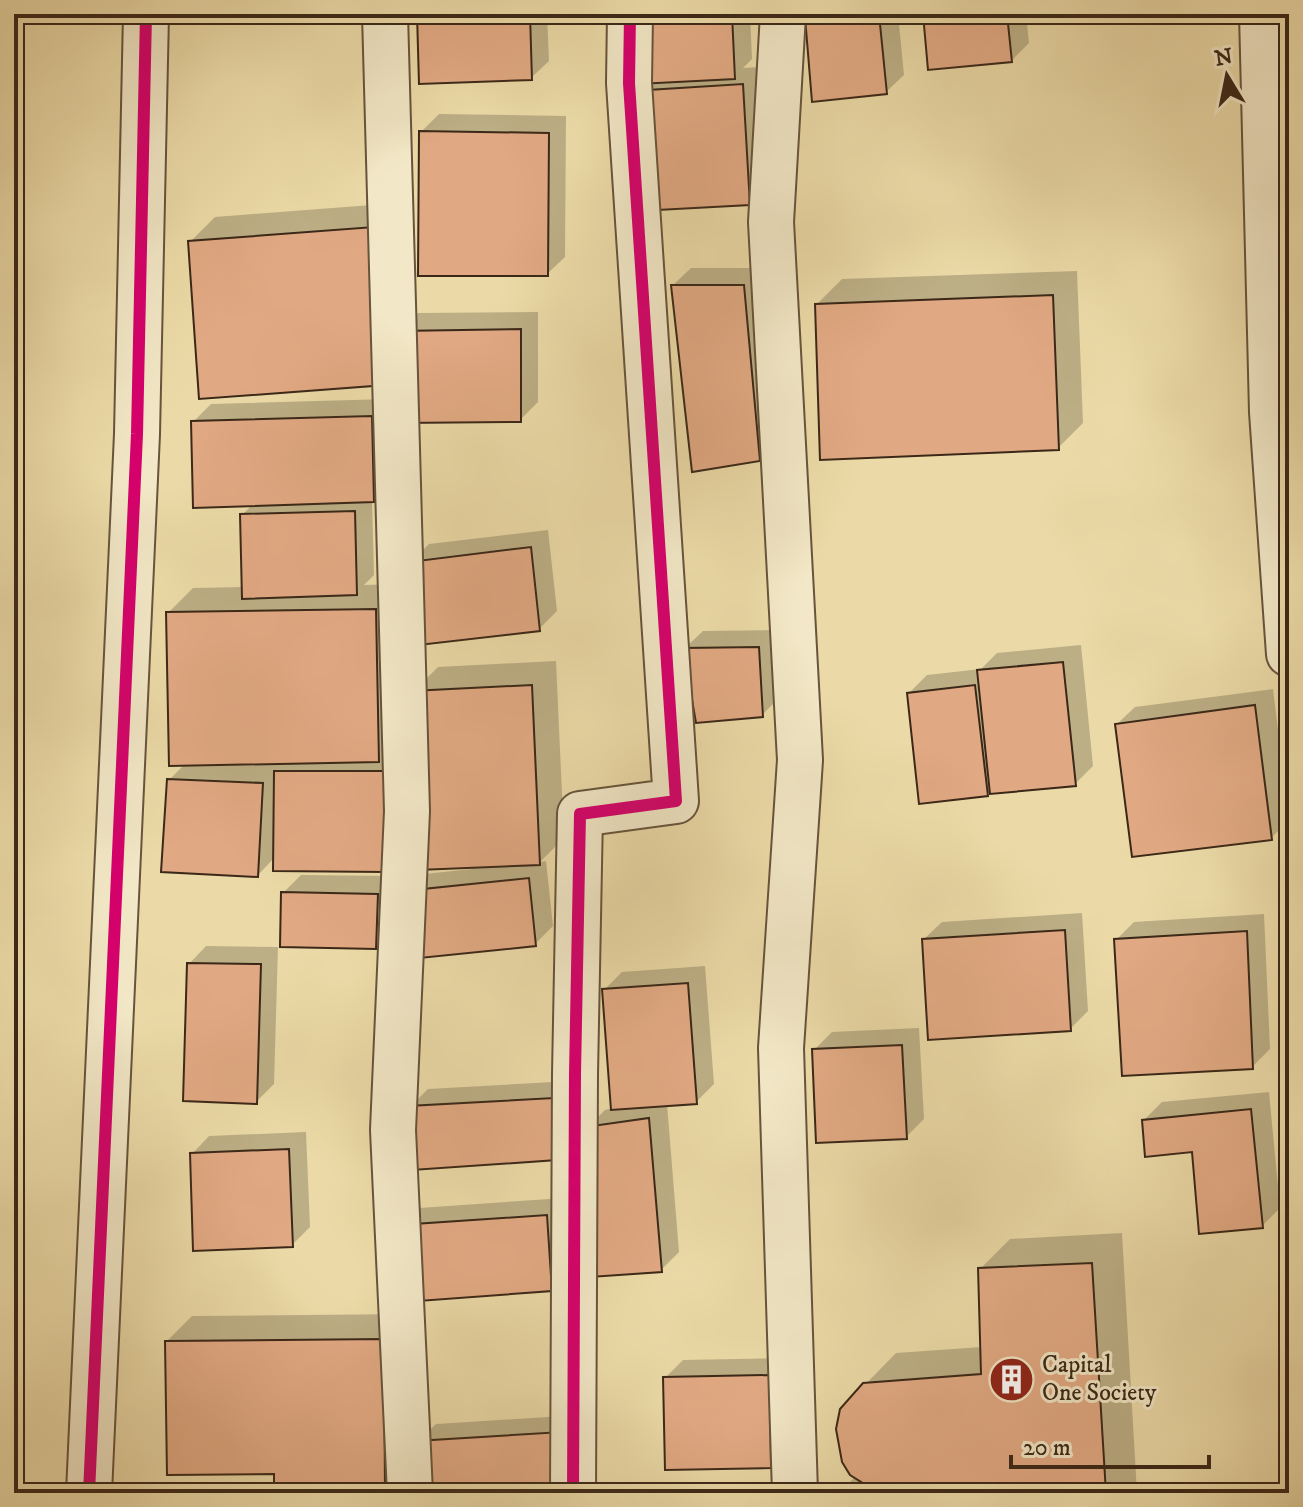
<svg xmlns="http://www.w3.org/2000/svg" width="1303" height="1507" font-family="'IM FELL DW Pica',serif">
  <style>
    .shadow { fill: #0003 }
    .building { fill: #e1a983; stroke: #3b2818; stroke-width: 2 }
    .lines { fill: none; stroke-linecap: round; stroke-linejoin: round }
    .minor-casing { stroke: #67543c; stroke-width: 48 }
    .minor { stroke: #f2e7c6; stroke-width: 44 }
    .cycleway-casing { stroke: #f2e7c6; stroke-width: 17 }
    .cycleway { stroke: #d6006c; stroke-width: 12 }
    .labels { text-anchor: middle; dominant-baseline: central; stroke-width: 6; stroke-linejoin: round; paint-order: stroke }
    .poi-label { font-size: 24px; fill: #3b2818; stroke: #f2e7c6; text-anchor: start }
  </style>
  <rect width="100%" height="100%" fill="#ebdaa7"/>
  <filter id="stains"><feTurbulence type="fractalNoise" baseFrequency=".0025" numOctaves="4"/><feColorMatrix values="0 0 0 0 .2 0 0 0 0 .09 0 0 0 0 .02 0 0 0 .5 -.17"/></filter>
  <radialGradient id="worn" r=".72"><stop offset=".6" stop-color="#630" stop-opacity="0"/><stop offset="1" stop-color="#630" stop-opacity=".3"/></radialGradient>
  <path class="shadow" d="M419,14h128l2,47 -18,17z
    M636,14h114l2,45 -9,9 18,-1 6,118 -18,18 -110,-121z
    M810,14h88l6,61 -18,17 -79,-74z
    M925,14h101l3,29 -18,18z
    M439,114l127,2 -1,141 -18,17 -126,-142z
    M398,203l9,121 11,-11 120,-1v90l-18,18 -330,-178 25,-25z
    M691,268h70l16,173 -18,18 -86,-174z
    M1077,271l6,152 -25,25 -241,-144 25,-25z
    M389,399l2,83 -19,18 2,75 -10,10 37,-1 1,268 -127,5 -17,18 -89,-95 16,-16 -17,-151 25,-25 51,-1 -2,-72 11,-11 -60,-82 18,-18z
    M548,530l9,81 -18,18 -128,-67 18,-18z
    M776,630l4,67 -18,18 -77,-67 18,-17z
    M1081,645l12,121 -18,18 -83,5 -5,5 -78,-101 18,-18 54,-6 16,-16z
    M556,661l8,177 -24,24 6,-1 7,65 -18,18 -123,13 12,-83 48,-5 -59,-177 25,-25z
    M1273,689l16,131 -18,18 -154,-114 18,-17z
    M301,875l94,1 -2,53 -18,18 -92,-54z
    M1082,913l6,98 -18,18 -146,-90 18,-17z
    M1264,914l6,135 -18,18 -136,-127 18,-18z
    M206,946l72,1 -4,137 -18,18 -67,-138z
    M705,966l9,118 -18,18 -29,2 12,148 -18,18 -74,-142 18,-18 8,-2 -9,-118 18,-18z
    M919,1028l5,91 -18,18 -92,-87 18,-18z
    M571,1081l3,60 -164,-34 18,-18z
    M1269,1092l11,116 -18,18 -68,-76 -50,-30 18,-18z
    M306,1132l4,95 -18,18 -100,-91 17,-18z
    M564,1198l5,74 -18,17 -150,-63 18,-18z
    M1122,1233l15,260h-298l17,-17 -8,-74 48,-49 86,-6 -2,-78 30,-30z
    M409,1314v179h-133v-21l-109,-131 25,-25z
    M787,1358l1,90 -17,18 -106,-88 18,-18z
    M579,1415l4,78 -165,-52 18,-17z"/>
  <path class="building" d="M417,14h113l2,66 -113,4z
    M634,14h98l3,65 -97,5z
    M833,14h46l8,80 -75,8 -7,-85z
    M923,14h84l5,48 -84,8z
    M743,84l7,121 -111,6 -7,-120z
    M419,131l130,2 -1,143h-130z
    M374,227l12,158 -187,14 -11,-158z
    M671,285h73l16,176 -68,11z
    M1053,295l6,155 -239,10 -5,-156z
    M521,329v93l-122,1 -1,-92z
    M372,416l2,86 -181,6 -2,-87z
    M355,511l2,84 -115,4 -2,-85z
    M531,547l9,84 -121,14 -10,-83z
    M376,609l3,153 -210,4 -3,-154z
    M759,647l4,70 -67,6 -13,-75z
    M1063,662l13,124 -86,8 -13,-124z
    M532,685l8,180 -122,5 -7,-179z
    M975,685l13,111 -69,8 -12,-111z
    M1255,705l17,135 -140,17 -17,-133z
    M274,771h111v101l-112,-1z
    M167,779l96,4 -5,94 -97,-5z
    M529,878l7,68 -126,13 -6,-68z
    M281,892l97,2 -2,55 -96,-2z
    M1065,930l6,101 -143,9 -6,-101z
    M1247,931l6,138 -131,7 -8,-137z
    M187,963l74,1 -4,140 -74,-3z
    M688,983l9,121 -86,6 -9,-121z
    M902,1045l5,94 -91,4 -4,-94z
    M554,1098l3,62 -145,10 -4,-64z
    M1251,1109l12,119 -64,6 -7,-82 -47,5 -3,-37z
    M649,1118l13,154 -72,5 -5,-150z
    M289,1149l4,98 -100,4 -3,-98z
    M547,1215l5,76 -147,11 -6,-77z
    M1092,1263l14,230h-270l15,-8 10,-3 -11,-7 -8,-13 -6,-33 4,-20 23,-26 118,-9 -3,-106z
    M384,1339l1,154h-111v-19l-107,1 -2,-134z
    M770,1375l1,93 -106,2 -2,-93z
    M562,1432l3,61h-146l-3,-52z"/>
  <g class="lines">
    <defs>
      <path id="minor" d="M385,14l22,797 -14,319 17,363
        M783,14l-12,208 29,538 -19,288 14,445
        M1262,14l10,398 17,242
        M89,1493l48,-1059 9,-420
        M573,1493l2,-419 5,-260 96,-13 -47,-718 1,-69"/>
    </defs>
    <use href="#minor" class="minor-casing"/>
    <use href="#minor" class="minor"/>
    <defs>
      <path id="cycleway" d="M89,1493l48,-1059 9,-420
        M573,1493l2,-419 5,-260 96,-13 -47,-718 1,-69"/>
    </defs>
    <use href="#cycleway" class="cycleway-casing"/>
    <use href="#cycleway" class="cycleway"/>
  </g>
  <defs>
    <symbol id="building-disc" viewBox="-11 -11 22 22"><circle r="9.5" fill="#8f2418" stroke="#f2e7c6"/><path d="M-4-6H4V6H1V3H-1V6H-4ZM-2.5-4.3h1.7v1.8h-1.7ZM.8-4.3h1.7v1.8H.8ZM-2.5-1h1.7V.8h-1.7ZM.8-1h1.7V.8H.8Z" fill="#fff"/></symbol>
  </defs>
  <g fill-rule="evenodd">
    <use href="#building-disc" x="986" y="1354" width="51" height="51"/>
  </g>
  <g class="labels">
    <g class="poi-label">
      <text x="1042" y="1365">Capital<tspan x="1042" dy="28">One Society</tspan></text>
    </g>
  </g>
  <rect width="1303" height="1507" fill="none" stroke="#ebdaa7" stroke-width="48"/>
  <rect x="16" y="16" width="1271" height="1475" fill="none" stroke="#3b2818" stroke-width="4"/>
  <rect x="24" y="24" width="1255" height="1459" fill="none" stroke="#3b2818" stroke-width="2"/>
  <g transform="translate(1227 76) rotate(350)" stroke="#f2e7c6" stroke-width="6" paint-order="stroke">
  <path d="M0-6L14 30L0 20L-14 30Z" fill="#3b2818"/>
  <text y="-12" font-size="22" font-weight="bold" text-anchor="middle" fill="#3b2818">N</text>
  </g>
  <path d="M1011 1455v12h198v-12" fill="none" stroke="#3b2818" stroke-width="4"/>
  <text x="1023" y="1455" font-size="24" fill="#3b2818" stroke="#f2e7c6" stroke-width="6" paint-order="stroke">20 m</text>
  <rect width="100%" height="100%" filter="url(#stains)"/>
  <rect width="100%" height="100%" fill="url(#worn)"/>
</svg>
